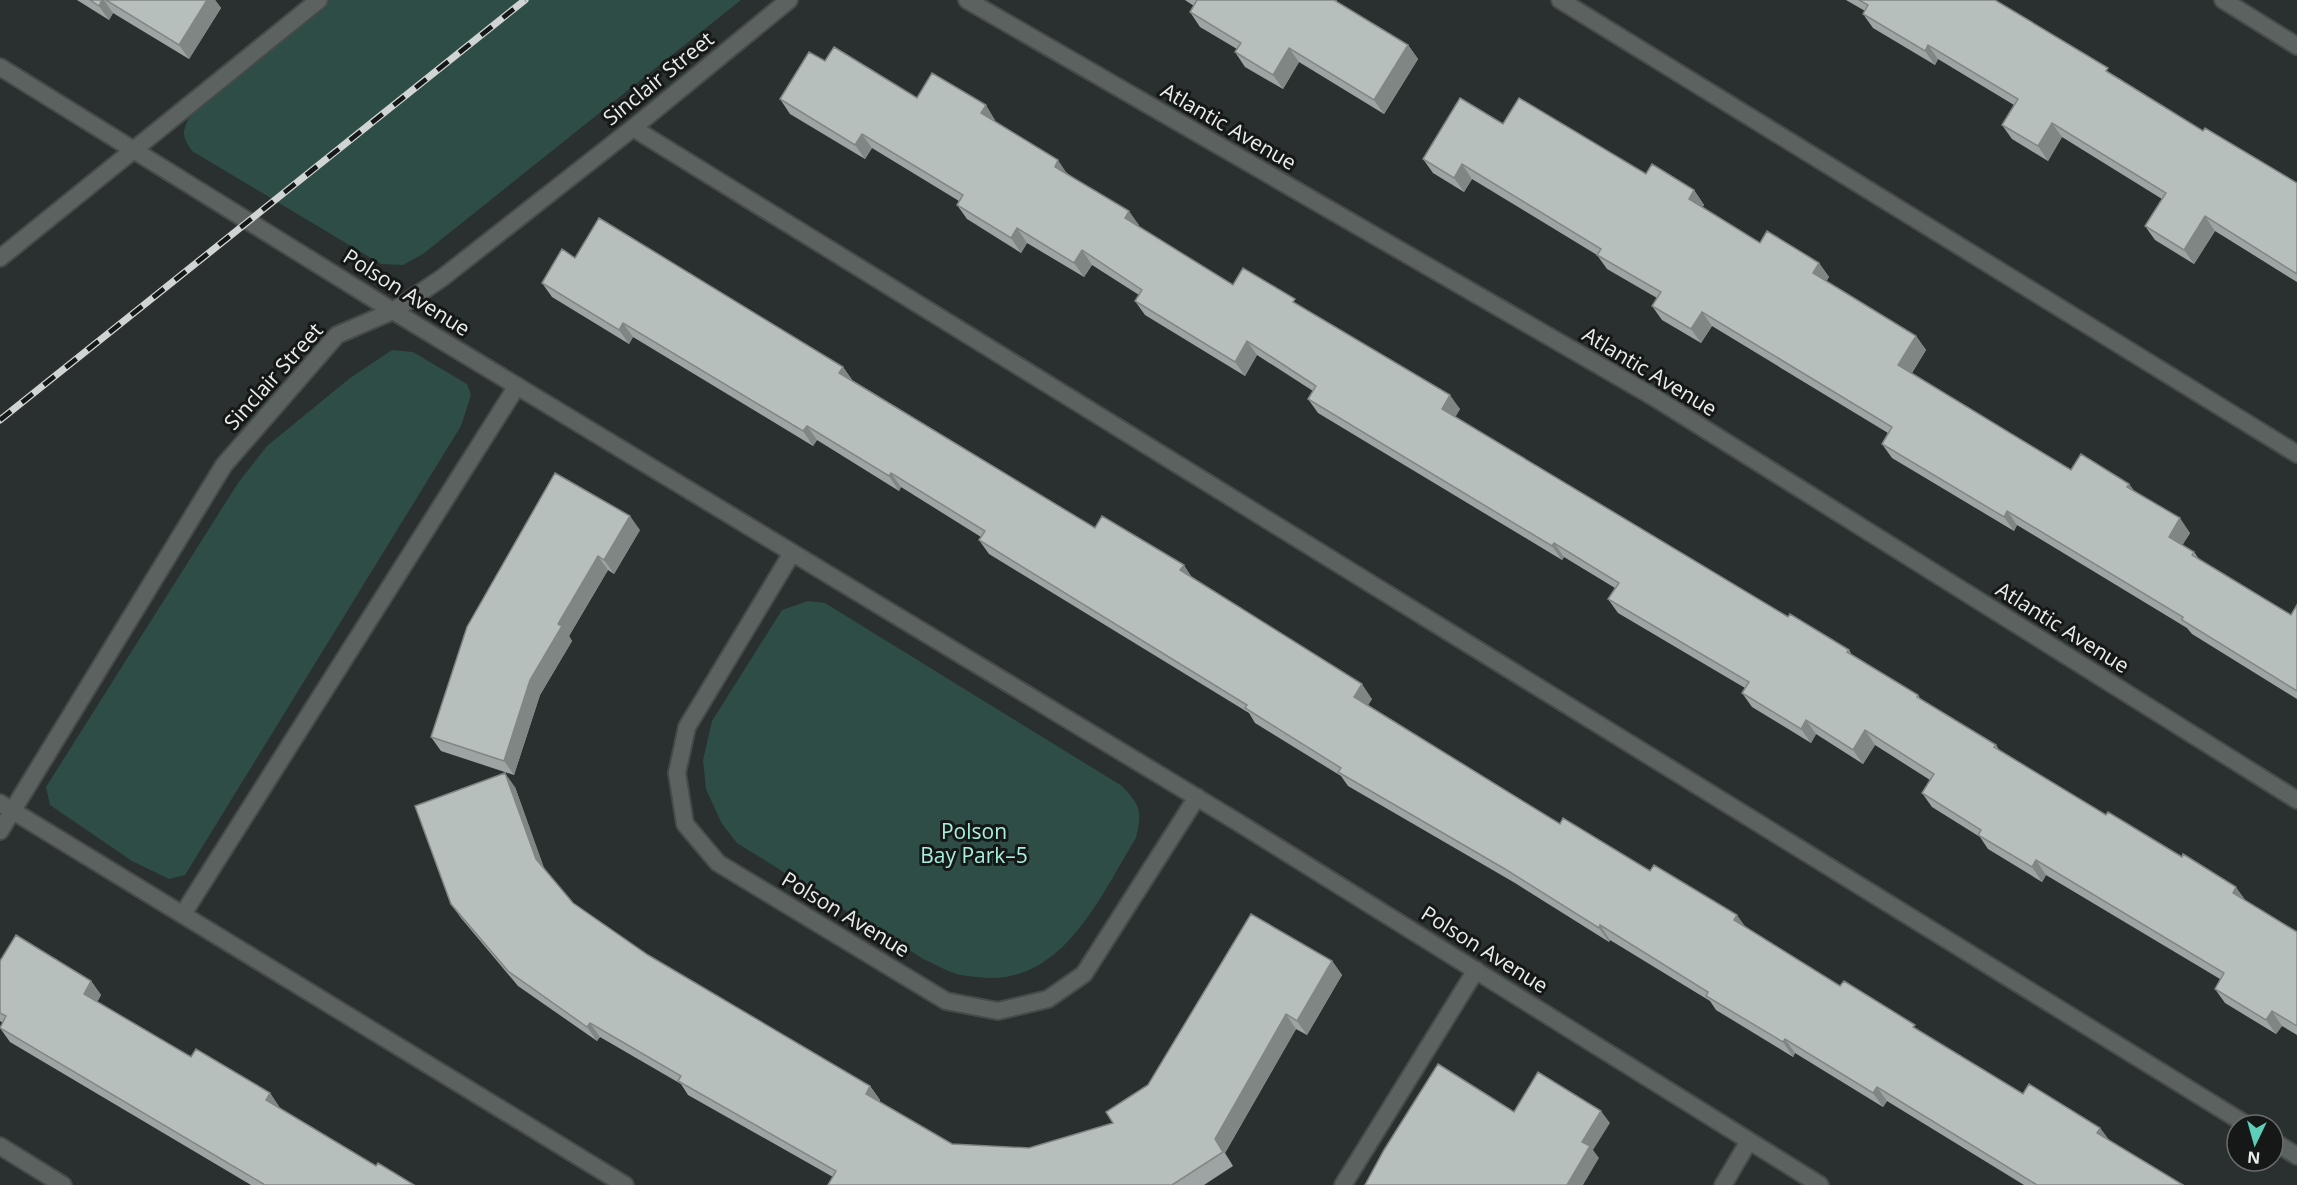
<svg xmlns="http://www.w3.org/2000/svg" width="2297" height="1185" font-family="'Open Sans',sans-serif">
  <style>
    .green { fill: #2d4d46 }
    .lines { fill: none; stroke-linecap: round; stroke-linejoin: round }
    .service-casing { stroke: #464b4a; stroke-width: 20 }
    .minor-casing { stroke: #464b4a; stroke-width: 20 }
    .secondary-casing { stroke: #464b4a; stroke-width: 20 }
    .service { stroke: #5b6260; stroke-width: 16 }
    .minor { stroke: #5b6260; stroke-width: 16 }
    .secondary { stroke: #5b6260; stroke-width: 16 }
    .rail-casing { stroke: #d0d5d4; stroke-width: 7 }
    .rail { stroke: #151817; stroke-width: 4.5; stroke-dasharray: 14; stroke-linecap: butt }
    .wall { fill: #9da4a3 }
    .shaded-wall { fill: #808684 }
    .building { fill: #b7bfbd; stroke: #808684; stroke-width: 1.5 }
    .labels { text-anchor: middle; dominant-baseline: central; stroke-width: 6; stroke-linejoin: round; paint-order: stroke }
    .street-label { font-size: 21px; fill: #e9edec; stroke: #151817 }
    .park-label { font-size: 21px; fill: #a7efdf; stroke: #151817 }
  </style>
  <rect width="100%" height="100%" fill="#2a302f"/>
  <path class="green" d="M330,0h411l-318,254 -20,11 -22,-1 -189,-113c-11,-17 -10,-19 -1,-37z
    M392,350l21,2 54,32 4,11 -10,31 -276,449 -16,4 -37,-18 -82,-56 -4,-18 192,-304 29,-37 83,-68z
    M808,601l17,2 297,183c19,20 20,25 14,52 -37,60 -74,150 -159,139 -7,-1 -16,-1 -23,-4 -10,-3 -19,-9 -29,-13l-188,-117 -15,-19 -16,-35 -3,-29 9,-39 70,-111z"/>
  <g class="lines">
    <defs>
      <path id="service" d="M1560,0l737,454
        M633,128l1614,997
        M0,258l319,-258
        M0,803l625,382
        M183,914l334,-528
        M2273,1141l24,15
        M1343,1185l133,-215"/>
      <path id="minor" d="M967,0l685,396 645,404
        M2223,0l74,46
        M0,67l393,244 846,512 581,362
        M792,553l-105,174 -10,46 8,51 33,39 228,138 52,10 50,-12 36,-25 113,-177
        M0,831l224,-366 113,-130 56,-24 49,-33 191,-150 156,-128
        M1723,1185l26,-44"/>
      <path id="secondary" d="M0,1146l63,39"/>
    </defs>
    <use href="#service" class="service-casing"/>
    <use href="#minor" class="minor-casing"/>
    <use href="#secondary" class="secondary-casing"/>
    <use href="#service" class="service"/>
    <use href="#minor" class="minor"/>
    <use href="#secondary" class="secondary"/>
    <defs>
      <path id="rail" d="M0,420l525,-420"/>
    </defs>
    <use href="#rail" class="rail-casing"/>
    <use href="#rail" class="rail"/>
  </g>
  <path class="wall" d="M77,0h138l6,8 -32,51 -76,-46 -4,7z
    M1185,0h152l-1,2 72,43 10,14 -34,55 -85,-52 -16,27 -38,-22 -10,-15 2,-3 -37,-22 -10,-15 4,-6z
    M1846,0h149l117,74 91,57 94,52v99l-82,-51 -21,33 -39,-24 -10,-14 17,-27 -100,-62 -14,24 -36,-22 -10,-14 12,-20 -76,-46 -3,6 -62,-37 -10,-14 2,-3z
    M825,61l92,37 78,22v1l144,104 -1,1 95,59 66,20 161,104 -5,8 333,200 61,33 3,5 66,40 4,6 74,44 4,6 297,181v103l-15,-9 -6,8 -51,-31 -10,-14 5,-10 -174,-104 -4,7 -54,-33 -8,-12 -48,-30 -10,-14 8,-13 -55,-35 -12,19 -47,-30 -5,9 -59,-36 -10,-14 3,-5 -127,-75 -10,-14 7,-11 -51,-31 -2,3 -244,-147 -10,-14 5,-8 -56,-36 -12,21 -100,-61 -10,-14 4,-6 -47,-30 -8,12 -57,-34 -6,10 -54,-34 -10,-14 2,-4 -87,-53 -7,11 -75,-45 -10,-15z
    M1503,124l191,66 10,15 -2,2 58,36 59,20 10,14 -3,4 90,55 10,14 -14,23 159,97 58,14 6,8 55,41 -8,12 12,7 5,7 92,56 6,-10v94l-105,-65 -5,-6 -170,-103 -3,6 -122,-73 -10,-14 6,-11 -176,-107 -11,17 -39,-23 -10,-14 5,-8 -50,-29 -10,-14 -125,-76 -8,13 -31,-19 -10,-14z
    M575,258l268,109 9,13 243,148 97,49 180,122 -4,6 192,119 90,47 96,56 94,59 80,46 103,62 77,34 9,12 74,45h-159l-137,-84 -4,6 -88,-54 -2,4 -77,-47 -6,-9 -100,-61 -1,2 -94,-59 -167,-97 -7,-10 -86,-53 -6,-10 -260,-159 -10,-14 2,-3 -80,-50 -2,4 -82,-51 -4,6 -180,-109 -4,7 -77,-47 -10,-14z
    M640,530l-26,44 -6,-4 -39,66 3,5 -32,54 -26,80 -73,-24 -10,-14 36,-110z
    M515,787l29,82 29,34 75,52 222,131 10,14v2l72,42 77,4 84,-25 35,-38 184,-124 10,14 -35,60 -11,-6 -71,124 8,13 -29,19h-376l5,-8 -145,-82 -7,-11 -81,-47 -3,4 -79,-55 -57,-68 -10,-14z
    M0,961l91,20 10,14 -4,7 94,55 79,36 10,15 96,58 38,19h-163l-241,-143 -10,-14 3,-5 -3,-2z"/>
  <path class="shaded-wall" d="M102,0h2l9,13 -4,7 -10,-14z
    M207,0h8l6,8 -32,51 -10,-14z
    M1408,45l10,14 -34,55 -10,-14z
    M1928,45l10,14 -3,6 -10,-14z
    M1289,48l10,14 -16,27 -10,-14z
    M986,105l9,15 -4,7 -10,-14z
    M2052,123l10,14 -14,24 -10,-15z
    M862,134l10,14 -7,11 -10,-14z
    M1058,160l10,15 -13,-8z
    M1462,164l10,15 -8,13 -10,-14z
    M1694,190l10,15 -5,8 -10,-14z
    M1129,211l10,14 -4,7 -10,-14z
    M2205,216l10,15 -21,33 -10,-14z
    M1017,228l10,15 -6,10 -10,-15z
    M1082,250l10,15 -8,12 -10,-14z
    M1819,263l10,14 -6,10 -10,-14z
    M1702,312l10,14 -11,17 -10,-14z
    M623,323l10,14 -4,7 -10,-14z
    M1916,336l10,14 -18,29 -10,-14z
    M1247,341l10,14 -12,21 -10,-14z
    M843,367l10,14 -14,-8z
    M1450,395l10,14 -8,14 -10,-14z
    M807,426l10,14 -4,6 -10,-15z
    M891,473l10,14 -2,4 -10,-15z
    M2129,484l10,14 -12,-11z
    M2007,511l10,14 -3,6 -10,-14z
    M630,516l10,14 -26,44 -10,-14z
    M2180,518l10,15 -11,18 -10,-14z
    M1554,543l10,14 -2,3 -10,-14z
    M598,556l10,14 -39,66 3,5 -32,54 -26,80 -10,-14 26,-81 28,-56z
    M1184,565l9,14 -13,-9z
    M1362,684l10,15 -8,12 -10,-14z
    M1806,720l10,14 -5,9 -10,-14z
    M1865,730l10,15 -12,19 -10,-14z
    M505,773l10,14 31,86 -10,-14z
    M2036,860l10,15 -4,7 -10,-15z
    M2236,887l10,14 -13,-8z
    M1737,915l10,14 -13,-9z
    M1600,925l10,15 -1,2 -10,-14z
    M1332,961l10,14 -35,60 -10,-14z
    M91,981l10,14 -7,13 -10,-14z
    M2272,1011l10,15 -6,8 -10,-14z
    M1286,1014l10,15 -71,124 8,13 -18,-27z
    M590,1023l10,14 -3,4 -10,-14z
    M1785,1039l10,14 -2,4 -10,-15z
    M870,1086l10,14 -4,8 -10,-14z
    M1877,1087l10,14 -4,6 -10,-14z
    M270,1093l10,15 -14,-8z
    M1601,1111l9,12 -17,27 6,8 -16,27h-16l15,-43z
    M2100,1128l10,14 -13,-9z"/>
  <path class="building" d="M90,0h12l-3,6z
    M106,0h101l-28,45z
    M1197,0h137l74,45 -34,55 -85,-52 -16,27 -38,-23 6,-9 -51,-31z
    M1859,0h136l113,68 -2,3 97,60 2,-3 92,55v91l-92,-58 -21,34 -39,-24 21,-33 -114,-70 -14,23 -36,-21 16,-26 -90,-54 -3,6 -62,-37 5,-9z
    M834,47l83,51 15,-25 54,32 -5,8 77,47 -3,7 74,44 -4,7 108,67 10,-17 52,31 -2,3 157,93 -8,14 346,208 2,-3 59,36 -2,2 71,43 -1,2 79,48 -2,2 112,68 2,-3 74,45 1,-3 53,33 -3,6 64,39v94l-25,-15 -6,9 -51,-31 9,-16 -188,-113 -4,7 -54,-32 3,-5 -59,-37 12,-19 -69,-44 -12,20 -47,-30 -5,9 -59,-36 7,-11 -141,-83 11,-16 -65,-40 -2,3 -244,-147 8,-13 -69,-45 -12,21 -100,-61 7,-11 -60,-40 -8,13 -57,-35 -6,10 -54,-33 6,-10 -101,-61 -7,11 -75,-46 29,-47 16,9z
    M1460,98l43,26 16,-26 127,76 6,-10 42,26 -5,9 71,44 7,-12 52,32 -6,10 103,63 -18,29 173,105 10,-16 48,30 -2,3 53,31 -11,19 25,15 -2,3 99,60 6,-10v86l-115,-71 1,-3 -176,-106 -3,6 -122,-73 10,-17 -190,-115 -11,17 -39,-23 9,-14 -64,-37 4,-6 -139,-85 -8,14 -31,-19z
    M599,218l244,149 -4,6 256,155 7,-12 82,49 -4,5 182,114 -8,13 206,127 3,-6 87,53 4,-6 83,50 -3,5 106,66 4,-5 71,44 -2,2 110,67 6,-10 71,44 -3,5 86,52h-146l-160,-98 -4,6 -88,-54 -2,3 -77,-46 2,-4 -108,-67 -1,3 -94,-59 -167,-97 3,-4 -96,-60 2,-3 -268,-165 6,-9 -94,-58 -2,3 -82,-50 -4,5 -180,-108 -4,7 -77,-47 20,-34 13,9z
    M555,473l75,43 -26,44 -6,-4 -40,68 4,2 -32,54 -26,81 -73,-24 36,-110z
    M505,773l31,86 37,44 75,52 222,131 -4,8 86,50 77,4 84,-25 -7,-11 42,-27 103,-171 81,47 -35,60 -11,-7 -71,125 8,13 -51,33h-344l8,-14 -158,-90 3,-5 -91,-53 -3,4 -79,-56 -57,-67 -36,-98z
    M16,935l75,46 -7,13 107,63 5,-8 74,44 -4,7 110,66 2,-3 36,22h-149l-265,-157 6,-12 -6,-3v-52z
    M1438,1064l76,48 24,-40 63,39 -19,31 8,4 -23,39h-202l19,-35z"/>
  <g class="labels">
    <g class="street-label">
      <text transform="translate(658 78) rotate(-39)">Sinclair Street</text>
      <text transform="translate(1229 126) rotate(30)">Atlantic Avenue</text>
      <text transform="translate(407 292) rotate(32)">Polson Avenue</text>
      <text transform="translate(1650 371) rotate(31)">Atlantic Avenue</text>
      <text transform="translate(273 376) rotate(-48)">Sinclair Street</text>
      <text transform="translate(2063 627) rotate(32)">Atlantic Avenue</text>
      <text transform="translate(846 914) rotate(31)">Polson Avenue</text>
      <text transform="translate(1485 949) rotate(32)">Polson Avenue</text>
    </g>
    <g class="park-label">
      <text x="974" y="831">Polson<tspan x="974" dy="24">Bay Park–5</tspan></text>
    </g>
  </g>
  <g transform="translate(2255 1143) rotate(185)"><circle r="28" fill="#151817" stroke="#6a6d6c" stroke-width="1.5"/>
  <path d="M0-4.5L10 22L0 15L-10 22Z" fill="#5dceb9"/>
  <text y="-9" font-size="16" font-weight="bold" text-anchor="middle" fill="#e9edec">N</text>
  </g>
</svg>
